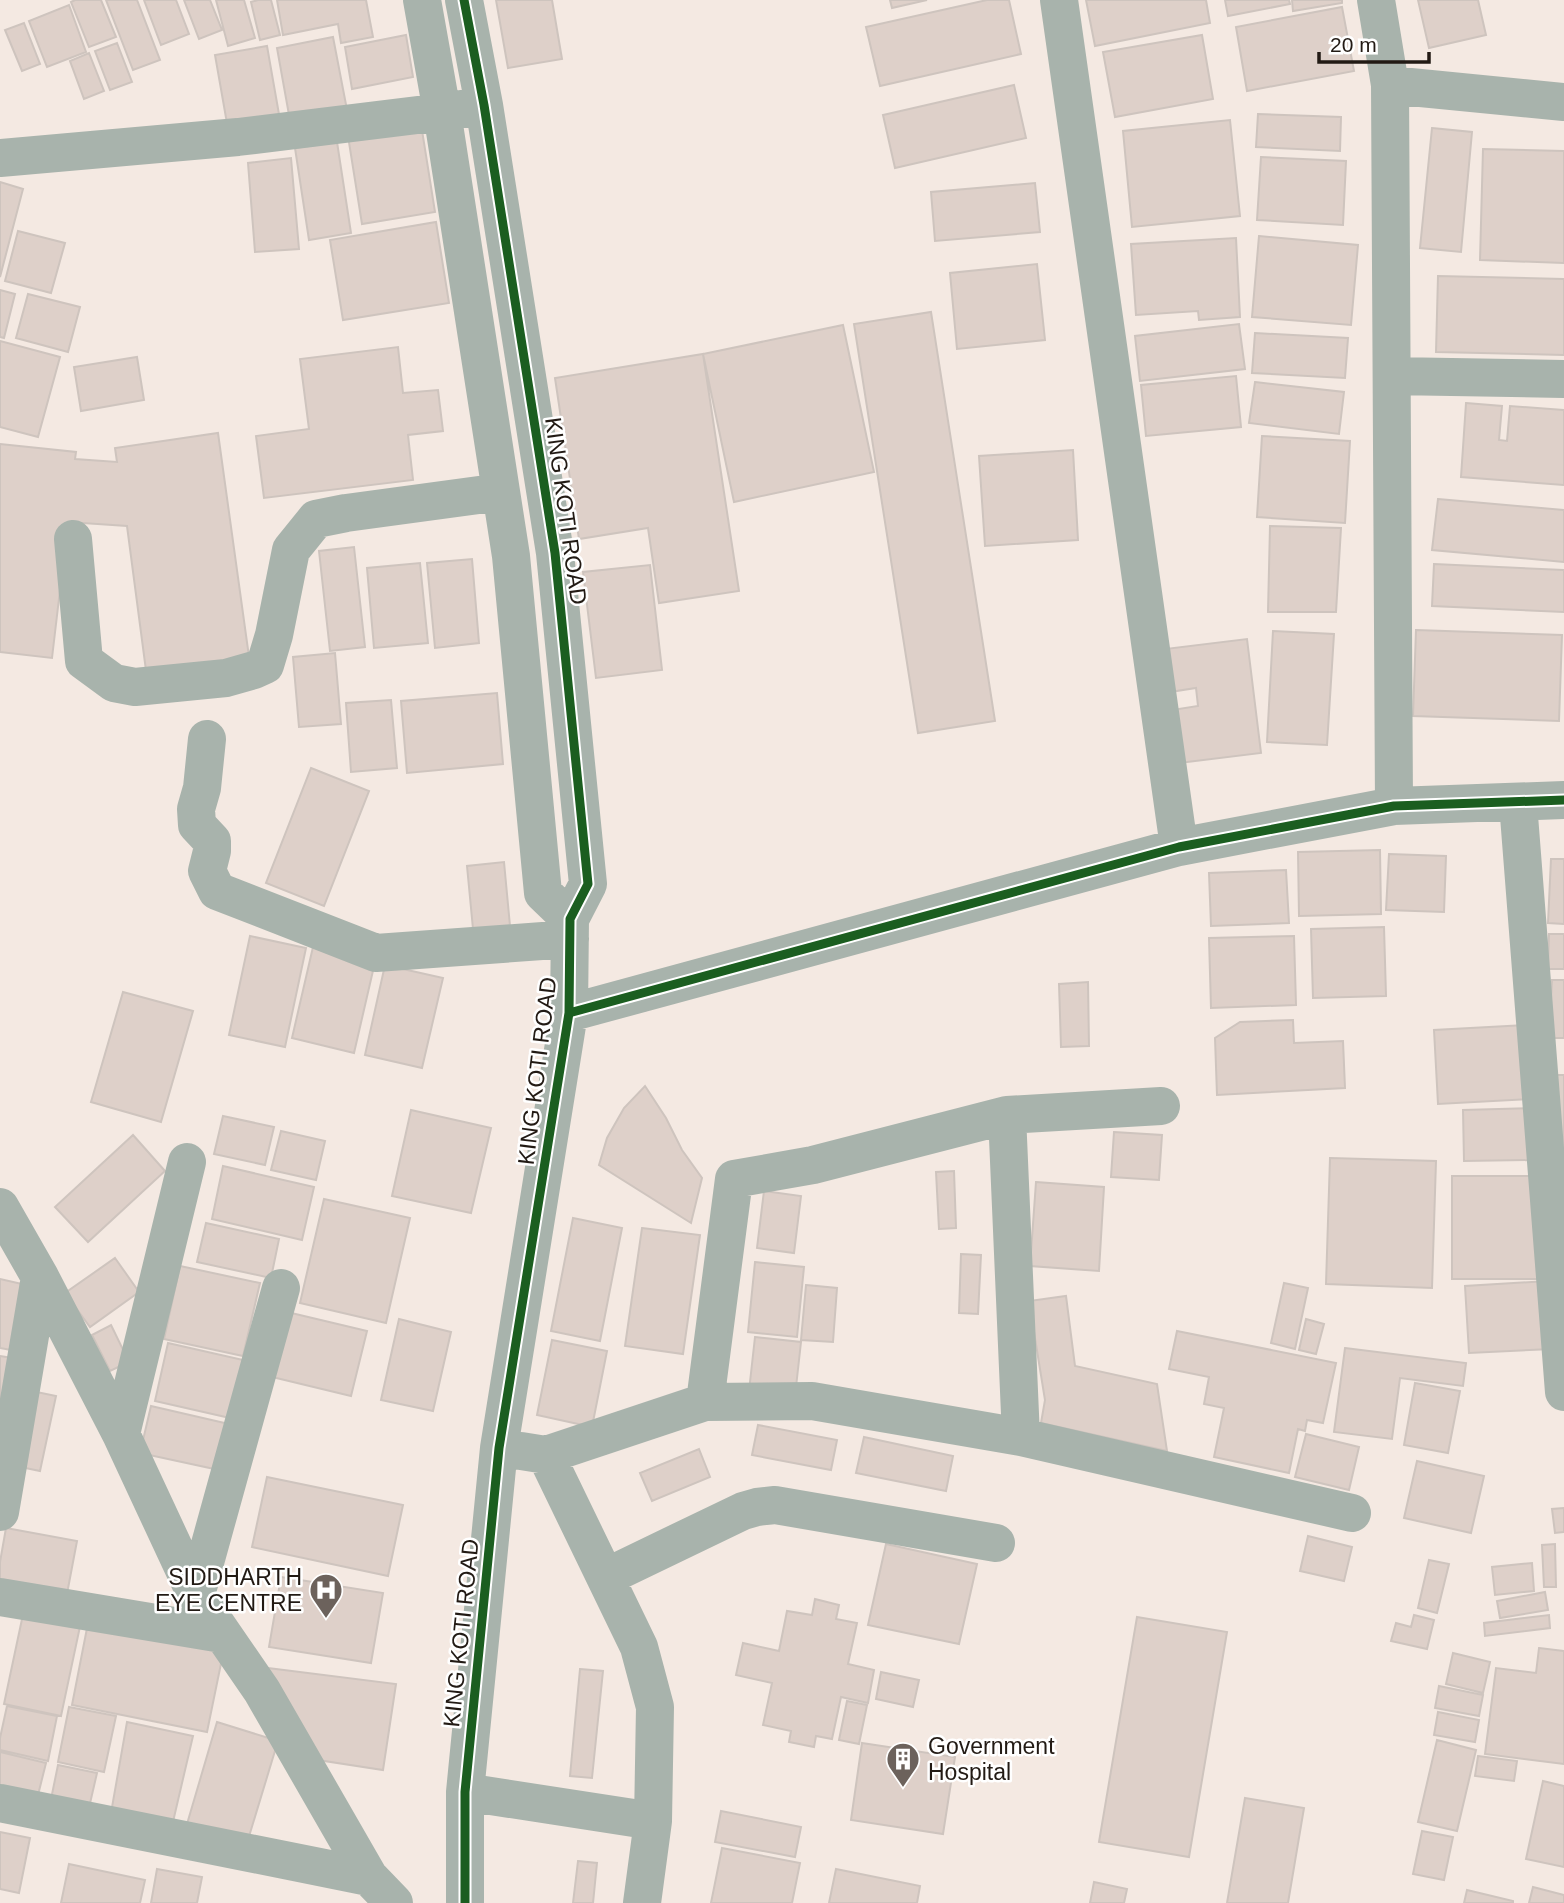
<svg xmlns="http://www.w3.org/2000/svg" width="1564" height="1903" font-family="Arial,sans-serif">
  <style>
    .building { fill: #ded0c9; stroke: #cec4be; stroke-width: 2 }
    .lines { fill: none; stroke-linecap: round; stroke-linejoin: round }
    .minor { stroke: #a8b3ac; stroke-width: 38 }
    .cycleway-casing { stroke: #fff; stroke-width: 13 }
    .cycleway { stroke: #1b5e20; stroke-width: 9 }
    .labels { text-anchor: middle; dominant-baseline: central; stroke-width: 5; stroke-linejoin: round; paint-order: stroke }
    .street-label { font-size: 23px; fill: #221a14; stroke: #fff }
    .poi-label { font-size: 23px; fill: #221a14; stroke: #fff; text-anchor: end }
  </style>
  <rect width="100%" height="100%" fill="#f4e9e2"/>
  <path class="building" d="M75,0h26l15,37 -27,10 -18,-45z
    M106,0h31l23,60 -27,10z
    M144,0h32l13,34 -28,11z
    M184,0h26l12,30 -23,9z
    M216,0h28l11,38 -27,8z
    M258,0h13l9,35 -20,5 -9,-38z
    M277,0h89l7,37 -32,6 -3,-19 -55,11z
    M496,0h56l10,59 -54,9z
    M890,0h37l-35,8z
    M987,0h22l12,54 -141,32 -14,-59z
    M1086,0h120l4,23 -115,23z
    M1225,0h64l1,4 -62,12z
    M1292,0h50v3l-49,8z
    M1418,0h60l8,35 -57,13z
    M69,5l17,47 -39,15 -18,-46z
    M1342,7l12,64 -107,20 -11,-64z
    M24,23l16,41 -18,7 -17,-41z
    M406,35l7,42 -61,12 -7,-42z
    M1202,35l11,64 -98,18 -12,-65z
    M333,37l15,78 -57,11 -14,-78z
    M117,43l15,39 -22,8 -15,-39z
    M267,46l13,74 -52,9 -13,-74z
    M89,53l15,38 -20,8 -14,-38z
    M1014,85l12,53 -131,30 -12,-53z
    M1258,114l83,3 -1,34 -84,-4z
    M1230,120l10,96 -108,11 -9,-96z
    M421,124l14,88 -73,12 -14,-88z
    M1432,128l40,4 -11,120 -41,-4z
    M337,142l14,91 -42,7 -14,-92z
    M1483,149l81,2v112l-84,-3z
    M1261,157l85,4 -3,64 -86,-5z
    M291,158l8,91 -44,3 -7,-89z
    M0,182l23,7 -23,88z
    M1035,183l5,49 -105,9 -4,-49z
    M436,222l13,81 -106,17 -13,-80z
    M18,231l47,12 -14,50 -46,-12z
    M1259,236l99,9 -7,80 -99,-8z
    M1236,238l4,79 -41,3 -1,-9 -62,4 -5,-71z
    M1037,264l8,76 -88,9 -7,-76z
    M1438,276l126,3v76l-128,-3z
    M0,290l15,4 -11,44 -4,-1z
    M28,294l52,13 -12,45 -52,-14z
    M931,312l64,409 -77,12 -64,-409z
    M1239,324l6,45 -105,12 -5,-45z
    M843,325l31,147 -140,30 -31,-148z
    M1255,333l93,5 -3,40 -93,-5z
    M0,341l60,16 -22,80 -38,-10z
    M398,347l5,46 35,-3 5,41 -35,4 5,45 -149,18 -8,-62 53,-7 -9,-70z
    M703,354l36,237 -80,12 -11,-75 -69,11 -24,-161z
    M137,357l7,43 -63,11 -7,-44z
    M1236,376l5,51 -95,9 -5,-51z
    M1255,382l89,10 -5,42 -90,-11z
    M1466,403l36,3 -3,34 8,1 3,-35 54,4v75l-103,-8z
    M218,433l32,231 -103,14 -20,-152 -59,-4 -16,136 -52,-6v-208l76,8 -1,7 42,3 -2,-14z
    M1262,436l88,5 -5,82 -88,-6z
    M1073,450l5,90 -93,6 -6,-90z
    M1438,499l126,11v52l-132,-12z
    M1270,526l71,2 -5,84h-68z
    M354,547l11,100 -35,4 -11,-100z
    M472,559l7,84 -44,5 -8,-85z
    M420,563l8,80 -54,5 -7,-80z
    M1434,564l130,6v42l-132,-6z
    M650,565l12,105 -66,8 -13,-106z
    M1416,630l146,5 -3,86 -146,-5z
    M1273,631l61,3 -7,111 -60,-3z
    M1247,639l14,114 -82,10 -7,-53 26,-4 -2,-18 -26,4 -5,-43z
    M335,653l6,71 -42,3 -6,-70z
    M497,693l6,71 -96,9 -6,-72z
    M391,700l6,68 -46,4 -5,-69z
    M311,768l58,23 -45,115 -58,-23z
    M1380,850l1,64 -82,2 -1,-64z
    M1389,854l57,2 -2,56 -58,-2z
    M1551,859h13v65l-16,-1z
    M504,862l6,64 -37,3 -6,-63z
    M1286,870l3,53 -78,3 -2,-53z
    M1384,927l2,69 -73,2 -2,-69z
    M1549,934h15v35h-16z
    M250,936l56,12 -21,99 -56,-12z
    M1294,936l2,69 -85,3 -2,-70z
    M313,947l62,15 -21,91 -62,-15z
    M385,965l58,13 -21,90 -57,-13z
    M1552,980h12v58h-15z
    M1088,982l1,64 -28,1 -2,-63z
    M123,992l70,19 -32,111 -70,-20z
    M1293,1020l1,23 49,-2 2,47 -128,7 -2,-57 25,-16z
    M1527,1025l3,74 -92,5 -4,-74z
    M1555,1075h9v166z
    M645,1086l21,32 16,32 20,28 -11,45 -92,-58 8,-27 17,-30z
    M1533,1108v52l-69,1 -1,-51z
    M411,1110l80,18 -20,85 -79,-17z
    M223,1116l51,11 -9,38 -51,-11z
    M281,1131l44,10 -9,39 -45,-10z
    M1114,1132l48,3 -3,45 -48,-3z
    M133,1135l32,36 -77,71 -33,-35z
    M1330,1158l106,3 -4,127 -106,-4z
    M223,1166l91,21 -12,53 -90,-21z
    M954,1171l2,57 -17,1 -3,-57z
    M1452,1176h92v103h-92z
    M1036,1182l68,5 -5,84 -69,-5z
    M764,1191l37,5 -7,57 -37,-5z
    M324,1199l86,19 -24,105 -86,-20z
    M573,1218l49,10 -22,113 -49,-10z
    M206,1223l73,16 -8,39 -74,-16z
    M642,1228l58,7 -17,119 -58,-8z
    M961,1254l20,1 -3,59 -19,-1z
    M115,1258l24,34 -49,35 -25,-34z
    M755,1262l49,5 -7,70 -49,-5z
    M180,1266l80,17 -17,73 -79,-17z
    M0,1279l35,8 -13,65 -22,-4z
    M1547,1281l4,68 -82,4 -4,-67z
    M1284,1283l24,5 -13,61 -24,-6z
    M806,1285l31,3 -4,54 -32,-2z
    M1066,1296l9,70 82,18 10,67 -126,-28 4,-23 -16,-99z
    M283,1311l84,20 -16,65 -83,-20z
    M399,1319l52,13 -18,79 -52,-11z
    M1306,1319l18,5 -8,30 -17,-4z
    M111,1325l18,37 -19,9 -18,-36z
    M1177,1331l159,32 -13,60 -16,-3 -2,11 -7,-2 -9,44 -75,-16 10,-49 -20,-4 5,-27 -40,-8z
    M755,1337l46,5 -6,54 -46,-5z
    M552,1340l55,11 -15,76 -55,-12z
    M168,1343l75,17 -13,58 -75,-17z
    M1345,1348l121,15 -3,23 -63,-8 -8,61 -58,-7z
    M0,1356l19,3 -19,75z
    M1415,1383l45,8 -12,62 -44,-8z
    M27,1390l29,6 -16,75 -29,-6z
    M151,1406l78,18 -10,46 -79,-17z
    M758,1425l79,15 -6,30 -79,-15z
    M1306,1434l53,13 -10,43 -54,-13z
    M864,1437l89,19 -7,35 -90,-18z
    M699,1449l11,28 -58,24 -12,-28z
    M1417,1461l67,15 -13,57 -67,-15z
    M267,1477l136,28 -15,71 -136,-29z
    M1564,1508v24l-9,1 -3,-24z
    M6,1528l71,13 -11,58 -66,-12v-25z
    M1308,1536l44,11 -8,34 -44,-10z
    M886,1544l91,20 -18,80 -91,-19z
    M1555,1544l1,43h-12l-2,-42z
    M1429,1560l20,4 -12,49 -19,-5z
    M1532,1563l2,28 -39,4 -3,-28z
    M281,1577l102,16 -12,70 -102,-16z
    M1545,1592l3,18 -48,8 -3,-17z
    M815,1599l24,6 -3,14 21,4 -9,41 26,6 -6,33 -27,-6 -9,42 -16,-3 -2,11 -25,-5 2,-11 -28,-6 9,-42 -36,-8 7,-32 36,8 8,-40 25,4z
    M25,1605l57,12 -21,99 -57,-12z
    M1414,1615l20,5 -7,29 -36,-8 5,-18 15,4z
    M1549,1615l1,13 -65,8 -1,-13z
    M1137,1617l90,15 -38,225 -90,-15z
    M89,1618l136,26 -18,88 -135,-27z
    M1539,1648l25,3v113l-79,-10 11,-86 40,5z
    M1453,1653l37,9 -7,31 -37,-9z
    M268,1668l128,16 -13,86 -65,-10z
    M580,1669l23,2 -11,107 -22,-2z
    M881,1672l38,8 -6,27 -37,-8z
    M1439,1686l44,9 -4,21 -44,-8z
    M847,1701l20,4 -8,39 -20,-4z
    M7,1706l50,10 -9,45 -48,-11v-12z
    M69,1707l47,9 -12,56 -46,-10z
    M1438,1712l41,8 -4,22 -41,-7z
    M127,1722l66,14 -21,90 -61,-13z
    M217,1722l61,19 -31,102 -60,-19z
    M1437,1740l39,10 -19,81 -39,-9z
    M862,1743l93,14 -12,77 -92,-14z
    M0,1752l46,11 -9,36 -37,-7z
    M1478,1756l39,5 -3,20 -39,-5z
    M58,1765l39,8 -9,39 -38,-8z
    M1543,1781l21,5v81l-38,-8z
    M1245,1798l59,10 -16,95h-61z
    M721,1811l80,16 -6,30 -80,-15z
    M1422,1831l31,6 -9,43 -31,-6z
    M0,1832l30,6 -11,55 -19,-4z
    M722,1848l78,15 -8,40h-81z
    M578,1861l19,2 -4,40h-20z
    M69,1864l76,16 -5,23h-79z
    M157,1869l45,8 -5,26h-46z
    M836,1869l84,17 -3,17h-88z
    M1094,1882l33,7 -3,14h-34z
    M1533,1887l31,8v8h-35z
    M1467,1890l46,11v2h-49z"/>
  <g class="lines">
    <path class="minor" d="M422,0l20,112 69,444 32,337 27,26
      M464,0l20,105 71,448 33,331 -18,35 -1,94 -70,435 -34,344v111
      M1059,0l120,847
      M1376,0l14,85 4,721
      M1390,85l174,17
      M0,158l238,-21 204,-25 26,-4
      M1392,376l172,3
      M73,539l11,122 30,22 21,4 91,-9 28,-8 11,-5 9,-30 17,-85 25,-31 30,-6 155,-21
      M207,739l-5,49 -6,21 1,16 15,16v10l-5,20 10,20 159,62 194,-14
      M1518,803l46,589
      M569,1013l610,-166 215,-41 170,-6
      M1007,1115l14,322
      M0,1207l40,70 81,157 75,161 66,96 107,186 25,26
      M705,1402l29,-223 79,-14 194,-50 154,-9
      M121,1434l66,-272
      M521,1451l25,4 93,192 16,60 -2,114 -11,82
      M546,1455l159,-53 107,-1 209,36 331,76
      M0,1512l40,-235
      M606,1577l137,-66 14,-4 18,-2 221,38
      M196,1595l85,-307
      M0,1597l222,37
      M465,1792l188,29
      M0,1803l369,74"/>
    <defs>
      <path id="cycleway" d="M464,0l20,105 71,448 33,331 -18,35 -1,94 -70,435 -34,344v111
        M569,1013l610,-166 215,-41 170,-6"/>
    </defs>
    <use href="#cycleway" class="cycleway-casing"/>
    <use href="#cycleway" class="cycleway"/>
  </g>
  <defs>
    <symbol id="hospital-pin" viewBox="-11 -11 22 30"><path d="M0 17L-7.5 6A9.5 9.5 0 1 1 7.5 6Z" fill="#6c625c" stroke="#fff"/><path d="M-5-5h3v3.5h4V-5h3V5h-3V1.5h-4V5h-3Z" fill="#fff"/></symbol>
    <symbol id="building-pin" viewBox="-11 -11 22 30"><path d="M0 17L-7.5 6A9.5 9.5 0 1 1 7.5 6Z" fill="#6c625c" stroke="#fff"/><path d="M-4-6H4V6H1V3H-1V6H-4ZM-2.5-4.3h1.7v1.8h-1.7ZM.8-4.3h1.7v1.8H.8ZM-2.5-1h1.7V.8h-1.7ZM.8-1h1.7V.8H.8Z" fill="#fff"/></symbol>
  </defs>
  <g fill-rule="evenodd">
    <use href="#hospital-pin" x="307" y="1571" width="38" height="52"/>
    <use href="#building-pin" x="884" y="1740" width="38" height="52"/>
  </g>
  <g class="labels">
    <g class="street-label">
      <text transform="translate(566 511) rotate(82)">KING KOTI ROAD</text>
      <text transform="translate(537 1071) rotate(-83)">KING KOTI ROAD</text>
      <text transform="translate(461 1633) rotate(-84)">KING KOTI ROAD</text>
    </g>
    <g class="poi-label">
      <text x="302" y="1577">SIDDHARTH<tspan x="302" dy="26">EYE CENTRE</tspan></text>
      <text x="928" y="1746" text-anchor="start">Government<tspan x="928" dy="26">Hospital</tspan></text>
    </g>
  </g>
  <path d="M1319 52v10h110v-10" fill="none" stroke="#221a14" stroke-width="3.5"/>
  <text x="1330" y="52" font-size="21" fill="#221a14" stroke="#ffffff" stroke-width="5" paint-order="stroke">20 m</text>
</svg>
